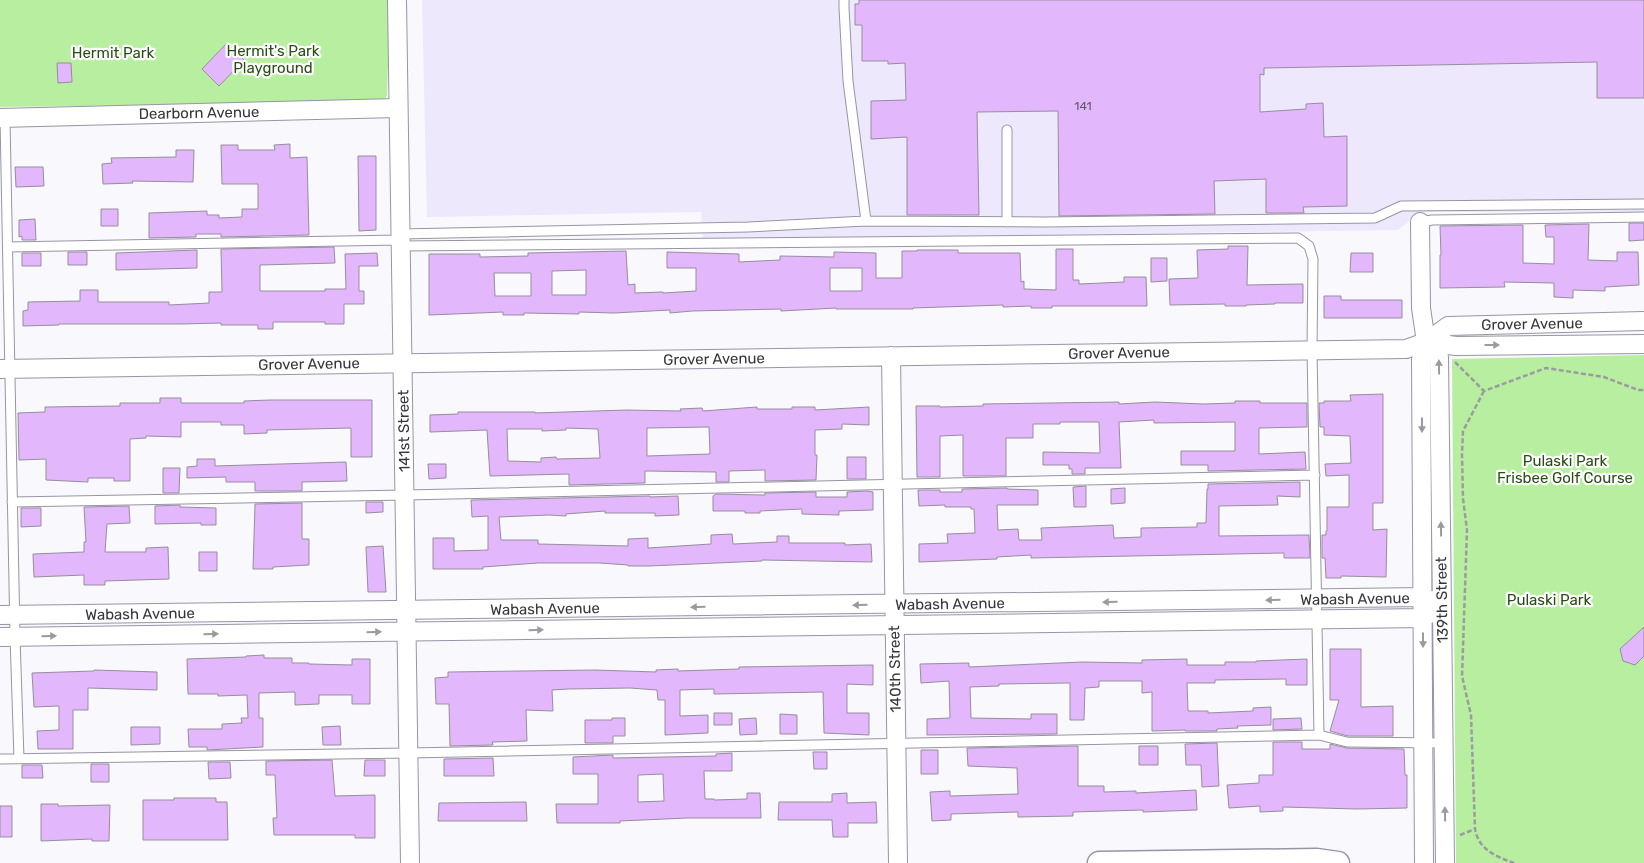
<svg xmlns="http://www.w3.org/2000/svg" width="1644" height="863" font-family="Rubik,sans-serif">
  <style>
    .built { fill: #eee8fd }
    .green { fill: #b8ee9f }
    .building { fill: #e2b7fb; stroke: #978d9d; fill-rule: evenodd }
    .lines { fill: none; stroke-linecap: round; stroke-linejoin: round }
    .service-casing { stroke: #9894a5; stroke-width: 11 }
    .minor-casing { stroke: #9894a5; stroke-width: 20 }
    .tertiary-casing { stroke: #9894a5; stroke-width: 25 }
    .path { stroke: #9c9ba0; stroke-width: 2.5; stroke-dasharray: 5 2.5; stroke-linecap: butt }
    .service { stroke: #fff; stroke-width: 9 }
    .minor { stroke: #fff; stroke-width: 18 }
    .tertiary { stroke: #fff; stroke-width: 22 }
    .oneway { fill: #9b9a9e }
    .labels { text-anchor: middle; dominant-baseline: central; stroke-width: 4.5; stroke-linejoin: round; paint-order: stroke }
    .number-label { font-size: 12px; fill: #62566c }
    .park-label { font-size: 15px; fill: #294e14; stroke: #fff }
    .street-label { font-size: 15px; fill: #37353c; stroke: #fff }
  </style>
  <rect width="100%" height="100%" fill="#f9f8fc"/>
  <path class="built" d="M422,0h1222v212h-223l-23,18 -695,9 -2,-27 -274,5z"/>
  <path class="green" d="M0,0h390l-3,96 -3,5 -4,1 -380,5z
    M1644,355v508h-188l-4,-504z"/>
  <path class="building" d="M859,0h785v98h-47v-36l-333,6v7l-4,-1v38l46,-3v-5l17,-1 1,34 23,-1v70l-44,1 1,6h-38v-34l-52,2 1,33 -156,2 -1,-105 -81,1 2,103h-72v-78l-36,2v-38l35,-1 -1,-37 -17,1v-3h-26v-36h-7v-21h4z
    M227,43l17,17 -25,26 -17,-17z
    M57,63h14l1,19 -14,1z
    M290,144v14l17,-1 2,78 -88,2v-3h-25v3l-47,1v-25l58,-2v4h12v3l23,-1v-8h16v-25h-36l-1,-39h17v5h37l-1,-5z
    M176,150h18l-1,32 -61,-1 1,2 -30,1 -1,-20 10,-1 -1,-5 65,-1z
    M358,156h18v74l-17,1z
    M15,167h28l1,19 -28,1z
    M101,209h17v17h-17z
    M35,219l1,21h-14v-4l-3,1v-17z
    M1629,223h15v17l-15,1z
    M1589,224l-1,36 29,1v-9h21l1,33 -34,2v4l-32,-1v8l-19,-1v-14l-50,-1 1,5 -65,1v-33h1l-1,-29 83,-1v38l31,1v-27h-8l-1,-12z
    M1228,246h20l-1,39 56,-1v19h-28v1l-29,1v1h-21v-2l-55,1 -1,-26 29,-1 -1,-28 31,-1z
    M334,247l1,16 -75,2v26h65v-2h21l-1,-35 32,-1 1,13h-19v25h5v13h-20v20h-19v-2h-52v7h-15v-4h-37v-2l-40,1h-122v1l-36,1v-15l5,-1v-8l52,-1v-11h18v12h71v3l40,-2v-11h13l-1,-43z
    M1056,249h17v31h6v4l45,-2v-5h22l1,29h-95v2h-21v-2l-28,1v-2l-90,3v1h-77v-1l-55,3v-2l-89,2 -22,2v-3l-56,3 -35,-1v2l-55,-1v2h-21v-3l-74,3v-61h51v3l48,-1v-3l98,-2 2,34 7,-1v9l28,-1v1l33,-2v-23h-29v-16l72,2v8l41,-2v-4l54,1v-5l42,1v25h26v-27h15v-1h41v3h62l1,29 3,-1v8l32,1zM830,268h32v23h-32zM586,270v25h-34v-24zM494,273h37v23h-36z
    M197,250v18l-81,2v-17z
    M68,252h19v13h-19z
    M22,253h19v13h-19z
    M1351,253h22v19h-23z
    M1151,258h16v23l-16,1z
    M1324,296h17v4h61v18h-78z
    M1383,394v109h-10v27l14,-1 -1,48 -45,-1v2h-15l-1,-20h-3v-23h4v-4h1v-24h22v-32l-23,1 -1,-12 26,-1 -1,-27 -26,-1v-8h-4l-1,-24h5v-2h27l-1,-6z
    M160,398h21v5h63v-2l26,-1h102v57h-21v-29l-84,2v3l-23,1v-9h-23v-3h-40v15l-35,-1v2l-16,1v42h-16v-3h-26v4l-42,-2v-21l-27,1 -1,-47 27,-1v-5l75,-1v-3h40z
    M1235,401h25v2h47v24l-48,1v26l46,-2 1,17 -98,2v-6h-27v-14h54v-29l-81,1v-3l-35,2 2,46h-36v6h-13v-5h-3v-4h-26v-13l57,1 -1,-31h-39v2h-27v14h-27v38h-43v-41l-23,1v41h-23l-1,-71h24v1l43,-1v-2l136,-2v2l36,-2 48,2 32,-1z
    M757,407v2h35v-2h23v3l54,-3v18l-27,-1v5l-27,1v25h2l-1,25 -51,1v-11l-36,1v11h-13v-10l-71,-1v12l-76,2v-11l-79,2 -3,-46 -57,2v-17l28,-1v-2h77v1l91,-3 55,1 -1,-2 22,-1 1,3zM709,427l1,27 -63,2v-28zM566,428l32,1 2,29 -43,1 -1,-2 -15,1v4l-33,-1 -1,-32h35v2l24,-1z
    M847,457h19v22h-19z
    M197,459h18v7l131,-4 1,19 -45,1v9h-47v-9h-29v-5l-39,1v-11l10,-1z
    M428,464h18v14l-17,1z
    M163,468h17l-1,25h-16z
    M1300,482v15l-23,-1 1,9 -59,1v30l90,-1 1,23h-26v-5l-253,5v-3l-34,2v2l-78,3v-18l29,-1 -1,-9 28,-1 -1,-24h-3v-2h-26v-2l-26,1 -1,-16h22v2h22v-3l45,-1v1l31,1v15h-41l1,25 20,-1 1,11h23l-1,-12 72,-3 1,13 27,-1v-9l56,-1v-4h9l1,-34h1v-5z
    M1086,486v21h-12l-1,-20z
    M1125,488v15l-14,1v-15z
    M867,491l6,1v18l-34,1v4l-37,-1v-5l-42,2v2h-15v-2h-32v-15l3,-2 49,1v-2l51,-1v5h31v-5z
    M650,496v1l28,-1 1,19 -24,1v-3h-50v-2l-39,3v2l-17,-1 -50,2 2,23h37v4l90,2v-7l20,-1v10l63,-4v-9l21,-1 1,10 44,-2v-6h12v7h56v2l26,-1 1,18 -110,-2v1l-113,5h-21v-1l-28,-2h-62l-55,4v2h-50v-31h21v13l34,-1v-34l-16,1 -1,-17z
    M366,502h17v10l-17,1z
    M302,503v36h7v26l-36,2v2h-20l2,-65z
    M180,505v2l36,1v17h-15v-2l-46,1v-18z
    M129,506l1,17 -23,1 -2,28h41v-4l22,-1 1,32 -64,2v4h-21v-10l-50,2 -1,-23 51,-2v-10h2l-2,-35z
    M21,508h20v18l-20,1z
    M383,546l3,46h-18l-2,-45z
    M199,552h18v19h-18z
    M1644,627v29l-9,9 -12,-4 -3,-12z
    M1330,649h31v58l32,-1v30h-45l-18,-5 9,-31h-9z
    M264,655v3h28v5h17v1l43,1v-6h18v45h-18v-9h-33v9l-24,1v-13l-36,1v25h4v29l-56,3v-3h-18l-1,-18h34v-5l20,-1 -1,-5h7l-1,-23 -29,1v-2h-30l-1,-35 59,-2v-1z
    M1187,659v6h38v-3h31v-1l51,-2v26h-21v-6l-71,1v3h-28l1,28h20v2l45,-2v-3l18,-1v18l-34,1 1,2 -21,1v2h-32v-1l-33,1v-39l-10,1v-12h-43v6l-14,1 -1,32h-14v-37l-71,1v2l-29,1 1,31 60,1v-5h26v20l-130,1v-16l23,-1 -1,-37 -28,2 -1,-19 49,-1v4l113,-5 60,1v-3z
    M873,665v20l-26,-1v29h22v22l-45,-2 -1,-41 -109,2v-5l-34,1v26l28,-1v18l-43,2v-35h-7l-1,-10 -27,-2 -62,1 -16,1 1,21 -27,-1 1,31 -35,1 1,3 -43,1 -1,-42h-13l-1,-26 13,-1v-5l147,-2 61,2v-2l22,-1v2l61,-2v-2z
    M94,670l63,2v18l-69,-2v22h-15v39h-35l-1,-18 22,-1v-24l-25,1 -2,-34 62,-2z
    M714,713h18v12h-18z
    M780,714l17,1v19h-17z
    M612,718h13v18h-12v7h-28v-23h27z
    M756,718l1,16 -17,1 -1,-16z
    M1301,718l1,11 -29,1v-11z
    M340,726l1,19h-18l-1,-18z
    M131,727h29v17l-29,1z
    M1273,742h29v7h28v-5l17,4 57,1 1,26h2v33l-50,1 -74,-2v4l-23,1v-6l-31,2 -2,-23 32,-2v-8h14z
    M1217,743l2,43 -17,1 -1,-22h-15l-1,-21z
    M1078,746v40h26v6l32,-1v2l60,-3 1,20 -54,2v-2l-70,2v4l-55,1v-5l-67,2v6l-19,1 -2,-29 20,-1v5l68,-2 -1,-26 -49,-2 -1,-18z
    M1139,746h19v19h-19z
    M921,750h17v24h-17z
    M813,752h14v17h-13z
    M732,753v18h-28l1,28h9v1l33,-1v-6h13l1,25h-74l-67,3v2h-63l-1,-19h42v-30h-25v-17l40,-2v3l103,-2v-2zM663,774l1,27 -26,1v-27z
    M493,758l1,18h-50v-17z
    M332,760l3,36 40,-1v43h-20v-3h-81l-1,-17h4l-2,-43h-9v-14z
    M365,760h20v16h-21z
    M208,762h22l1,16 -22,1z
    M91,764h18v18h-18z
    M22,765h20l1,13h-21z
    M847,793v10l29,-1 1,21h-29v14h-15l-1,-17h-54l1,-18h53v-8z
    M174,798h42v4h11l1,38h-85v-40h31z
    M526,802l1,19h-89l1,-18z
    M41,804h17v2l52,-1 -1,36h-17v-2l-51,2z
    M0,806h12v31h-12z"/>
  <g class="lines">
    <defs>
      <path id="service" d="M5,118l10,518 4,123
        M866,221l179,1 330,-4 26,-12 243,-2
        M1007,222v-92
        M1420,222l12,-2 212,-3
        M400,234l348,-7 118,-6 -18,-140 -4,-73v-8
        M401,246l897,-8 11,8 4,13 -1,91 7,385
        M8,247l392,-7
        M12,502l393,-7 910,-20
        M0,759l409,-6 910,-18 28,7 97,1"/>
      <path id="minor" d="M397,0l13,863
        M0,118l398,-10
        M1420,222l1,86 5,34 -5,18 3,503
        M1426,342l13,15 6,506
        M1426,342l30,4 188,-2
        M891,356l7,507
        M0,369l1406,-20 20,-7 22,-16 196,-5
        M0,615l1423,-18 19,9
        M0,637l1423,-19 19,-12"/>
      <path id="tertiary" d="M1099,863l218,-3 21,3"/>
    </defs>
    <use href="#service" class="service-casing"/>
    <use href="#minor" class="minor-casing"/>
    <use href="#tertiary" class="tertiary-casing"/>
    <path class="path" d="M1455,362l29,29 62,-23 58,9 34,13h6
      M1484,391l-21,40 -1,23 1,45 4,31 -5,146 9,39 4,114c4,21 20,27 39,34
      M1460,835l15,-6"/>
    <use href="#service" class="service"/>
    <use href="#minor" class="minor"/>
    <use href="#tertiary" class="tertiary"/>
  </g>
  <defs><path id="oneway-solid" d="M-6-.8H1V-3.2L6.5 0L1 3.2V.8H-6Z" transform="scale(1.25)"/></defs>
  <g class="oneway">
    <use href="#oneway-solid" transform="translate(1492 345)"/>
    <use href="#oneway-solid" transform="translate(1439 367) rotate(-91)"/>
    <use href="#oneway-solid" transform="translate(1422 425) rotate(90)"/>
    <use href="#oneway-solid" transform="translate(1441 529) rotate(-91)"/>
    <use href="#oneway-solid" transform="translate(1273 600) rotate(179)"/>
    <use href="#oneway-solid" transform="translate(1110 602) rotate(179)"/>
    <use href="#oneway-solid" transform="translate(860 605) rotate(179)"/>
    <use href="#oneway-solid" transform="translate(698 607) rotate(179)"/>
    <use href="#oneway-solid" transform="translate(536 630) rotate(-1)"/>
    <use href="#oneway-solid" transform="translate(374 632) rotate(-1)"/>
    <use href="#oneway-solid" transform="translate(211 634) rotate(-1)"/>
    <use href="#oneway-solid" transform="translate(49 636) rotate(-1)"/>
    <use href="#oneway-solid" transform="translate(1423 640) rotate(90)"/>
    <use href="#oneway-solid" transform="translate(1445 814) rotate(-91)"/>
  </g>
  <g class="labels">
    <g class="number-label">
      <text x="1083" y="106">141</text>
    </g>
    <g class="park-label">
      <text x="273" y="51">Hermit's Park<tspan x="273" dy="17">Playground</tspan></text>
      <text x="113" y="53">Hermit Park</text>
      <text x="1565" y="461">Pulaski Park<tspan x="1565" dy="17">Frisbee Golf Course</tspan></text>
      <text x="1549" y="600">Pulaski Park</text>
    </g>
    <g class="street-label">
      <text transform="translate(199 113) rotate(-1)">Dearborn Avenue</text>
      <text transform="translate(1532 324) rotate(-1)">Grover Avenue</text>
      <text transform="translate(1119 353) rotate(-1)">Grover Avenue</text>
      <text transform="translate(714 359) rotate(-1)">Grover Avenue</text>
      <text transform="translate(309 364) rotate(-1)">Grover Avenue</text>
      <text transform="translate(404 431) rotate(-91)">141st Street</text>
      <text transform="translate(1355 599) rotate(-1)">Wabash Avenue</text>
      <text transform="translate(1442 600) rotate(-91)">139th Street</text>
      <text transform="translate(950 604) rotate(-1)">Wabash Avenue</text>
      <text transform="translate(545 609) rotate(-1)">Wabash Avenue</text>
      <text transform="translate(140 614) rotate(-1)">Wabash Avenue</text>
      <text transform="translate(895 669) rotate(-91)">140th Street</text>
    </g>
  </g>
</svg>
